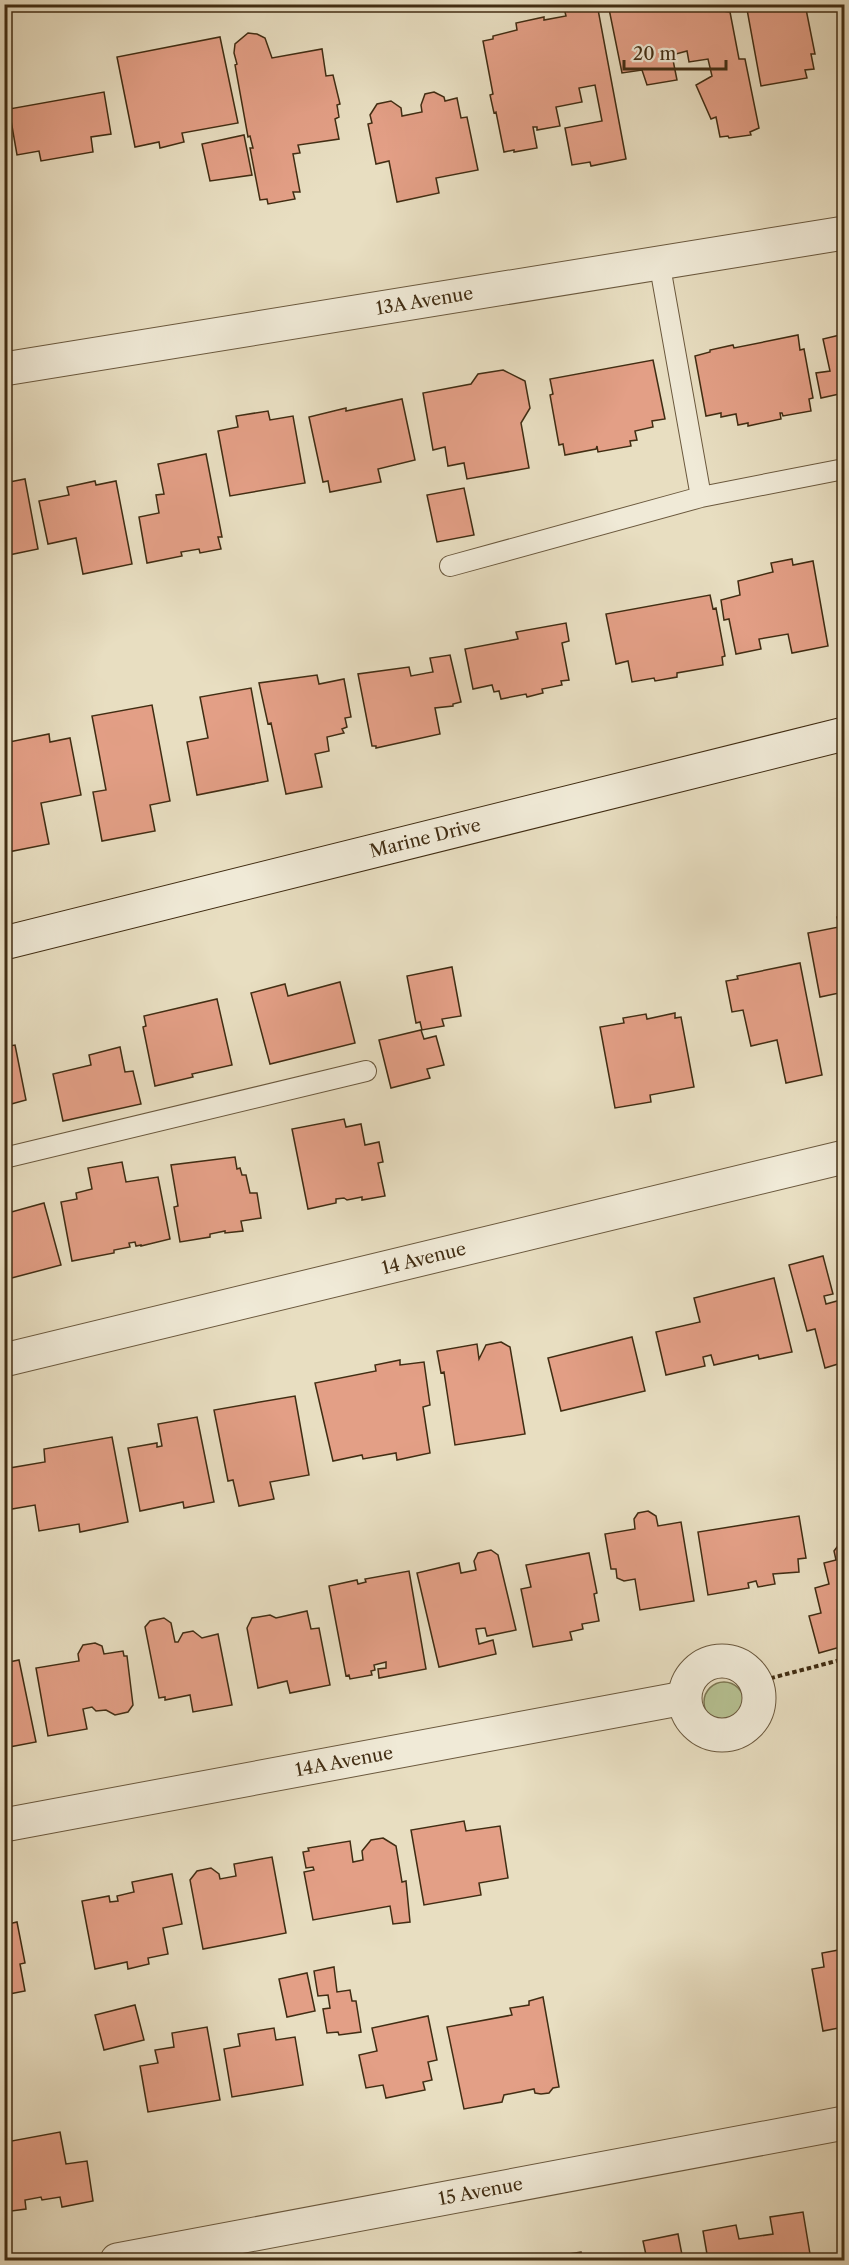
<svg xmlns="http://www.w3.org/2000/svg" width="849" height="2265" font-family="'Libre Caslon Text',serif">
  <style>
    .green { fill: #b6c192; stroke: #7c7752; stroke-width: 1.5 }
    .building { fill: #e39f86; stroke: #412d13; stroke-width: 1.5 }
    .lines { fill: none; stroke-linecap: round; stroke-linejoin: round }
    .lane-casing { stroke: #6b593e; stroke-width: 22 }
    .street-casing { stroke: #6b593e; stroke-width: 35 }
    .secondary-casing { stroke: #412d13; stroke-width: 35 }
    .path { stroke: #412d13; stroke-width: 4; stroke-dasharray: 4.5 3; stroke-linecap: butt }
    .lane { stroke: #f0ead7; stroke-width: 20 }
    .street { stroke: #f0ead7; stroke-width: 33 }
    .secondary { stroke: #f0ead7; stroke-width: 33 }
    .labels { text-anchor: middle; dominant-baseline: central; stroke-width: 4.5; stroke-linejoin: round; paint-order: stroke }
    .street-label { font-size: 18px; fill: #412d13; stroke: #f0ead7 }
  </style>
  <rect width="100%" height="100%" fill="#e8dec1"/>
  <filter id="stains"><feTurbulence type="fractalNoise" baseFrequency=".00333" numOctaves="4"/><feColorMatrix values="0 0 0 0 .2 0 0 0 0 .09 0 0 0 0 .02 0 0 0 .5 -.17"/></filter>
  <radialGradient id="worn" r=".72"><stop offset=".6" stop-color="#630" stop-opacity="0"/><stop offset="1" stop-color="#630" stop-opacity=".3"/></radialGradient>
  <path class="green" d="M704 1702a20 20 0 1 1 40 0a20 20 0 1 1-40 0Z"/>
  <path class="building" d="M563,4h34l29,155 -35,7 -1,-4 -18,3 -7,-37 37,-7 -7,-36 -16,3 3,14 -26,5 4,19 -23,4v-3h-4l4,21 -23,4v-2l-10,2 -8,-40 -2,1 -4,-18 3,-1 -10,-53 10,-2v-3l24,-6 -1,-7 28,-6v3l22,-4z
    M608,4h113l2,7 7,1 9,47h6l14,69 -9,4 1,3 -22,3 -1,-2 -8,1 -4,-20 -5,2 -15,-34 16,-9 -4,-17 -19,3 -2,-11 -15,4 5,25 -30,5 -5,-15 -20,3z
    M746,4h59l10,50h-4l3,15 -9,1 2,8 -46,8z
    M248,33l9,1 8,4 7,20 50,-9 4,27 7,-1 7,29 -3,1 2,12 -4,2 4,20 -41,6 2,8 -7,1 7,38h-7l2,7 -27,5 -1,-5 -7,1 -10,-52h3l-3,-12 -2,1 -13,-72 2,-1 -3,-11 1,-9z
    M220,37l18,86 -56,10 2,9 -24,6 -1,-6 -24,5 -18,-90z
    M104,92l7,42 -20,3 2,15 -52,9 -2,-10 -22,4 -8,-46z
    M434,92l10,5 1,4 12,-3 4,20 6,-1 11,53 -42,8 3,15 -42,9 -8,-41 -13,3 -8,-40 4,-1 -2,-8 7,-11 14,-3 10,7 1,8 20,-4 -1,-7 4,-11z
    M244,135l8,40 -42,6 -8,-37z
    M844,334v59l-23,5 -5,-25 14,-2 -7,-32z
    M798,335l2,15 4,-1 9,49 -4,1 2,12 -28,5 -1,-3h-2l1,6 -33,7v-3l-10,2 -2,-11 -15,3v-4l-15,3 -11,-60 15,-4v-2l23,-5 1,3z
    M653,360l12,59 -13,2 1,6 -18,4 2,9 -7,1 1,5 -33,6 -1,-6 -1,3 -31,6 -2,-11 -4,1 -9,-50 3,-1 -3,-15z
    M503,370l22,11 5,27 -9,15 8,45 -62,11 -3,-16 -16,3 -3,-19 -12,3 -10,-57 48,-9 7,-10z
    M402,399l13,61 -37,9 3,13 -51,10 -2,-11 -5,1 -14,-65 37,-9v3z
    M268,411l2,9 23,-4 12,67 -75,13 -12,-65 20,-4 -2,-11z
    M206,454l16,83h-4l3,12 -21,4 -1,-4 -18,3 1,4 -35,7 -8,-46 20,-4 -3,-18 8,-1 -6,-30z
    M25,479l13,70 -34,7v-73z
    M95,481l1,4 20,-4 16,83 -49,10 -7,-36 -28,6 -9,-43 30,-6 -2,-8z
    M464,488l10,47 -37,7 -10,-47z
    M792,559l1,6 20,-4 15,85 -36,7 -4,-19 -29,5 2,10 -25,5 -7,-35 -5,1 -3,-20 19,-5 -2,-14 35,-9 -2,-9z
    M710,595l3,14 3,-1 9,48 -3,1 1,8 -46,8v4l-22,4 -1,-3 -22,4 -4,-21 -12,3 -10,-50z
    M566,623l3,18 -7,2 7,37 -8,1 1,4 -20,4 1,4 -16,4 -1,-3 -25,5 -2,-8 -5,1 -2,-7 -19,4 -8,-40 53,-10 -2,-7z
    M450,655l11,47 -8,2v2l-18,2 5,26 -64,14v-2h-4l-14,-72 51,-7 2,9 22,-4 -3,-14z
    M317,675l2,9 25,-5 7,38 -6,1 2,9 -5,2 2,4 -17,4 2,14 -14,3 7,33 -36,7 -15,-71 -3,1 -9,-41z
    M251,688l17,93 -71,14 -10,-53 21,-4 -8,-41z
    M152,705l18,96 -20,4 5,26 -53,10 -9,-49 13,-2 -14,-74z
    M49,734l1,8 20,-4 11,57 -40,8 8,41 -41,8 -4,-19v-90z
    M844,915v77l-24,5 -12,-64 31,-6 -2,-10z
    M800,963l22,112 -36,8 -9,-43 -26,6 -8,-36 -11,2 -6,-31 12,-2 -1,-3z
    M452,967l9,49 -19,3 2,7 -22,4 -2,-8 -4,1 -9,-47z
    M340,982l15,61 -85,21 -19,-71 34,-9 3,12z
    M217,999l15,66 -40,9 1,3 -38,9 -12,-59 3,-1 -2,-10z
    M675,1013v5l6,-1 13,70 -44,8 1,7 -36,6 -15,-81 24,-4 -1,-5 23,-4 1,5z
    M421,1030l3,9 12,-3 8,29 -17,4 3,9 -39,10 -12,-48z
    M15,1045l11,55 -22,6v-59z
    M120,1047l5,25 8,-1 8,33 -78,17 -10,-47 38,-9 -2,-10z
    M344,1119l2,8 15,-3 4,21 14,-3 4,20 -5,1 7,33 -23,4v-3l-15,3 -3,-2 -8,1v4l-28,6 -16,-80z
    M235,1157l2,12 3,-1 2,7h4l4,18h7l4,25 -20,3 2,10 -18,2v-2l-15,3v3l-30,5 -6,-35 4,-1 -7,-41z
    M122,1162l4,20 32,-5 12,62 -29,7v-1l-5,1 -1,-4 -6,1 1,4 -16,3v3l-42,8 -11,-59 16,-3 -1,-6 16,-4 -4,-21z
    M44,1203l17,62 -57,15v-66z
    M823,1256l10,38 -9,2 2,8 18,-5v71l-5,-3 -1,-3 -13,4 -10,-39 -8,2 -18,-66z
    M774,1278l18,74 -33,7 -1,-4 -44,10 -3,-10 -8,2 2,9 -39,9 -10,-43 44,-10 -6,-24z
    M632,1337l13,54 -84,20 -13,-53z
    M501,1342l9,5 15,87 -70,11 -11,-73 -3,1 -4,-22 40,-7 2,15 7,-14z
    M400,1360v5l24,-3 6,43 -7,2 7,46 -33,7 -1,-7 -33,6 -1,-4 -29,6 -18,-78 61,-12 -1,-6z
    M295,1396l14,79 -39,7 4,17 -35,7 -6,-26 -5,1 -14,-71z
    M197,1417l17,85 -30,6 -1,-6 -43,9 -12,-63 29,-5v4l5,-1 -4,-22z
    M112,1437l16,85 -48,10 -1,-8 -40,7 -4,-26 -29,5 -2,-41 41,-7 -1,-13z
    M648,1511l8,5 2,10 23,-4 13,79 -54,9 -5,-31 -11,2 -7,-3 -1,-9h-5l-6,-35 30,-5 -1,-10 4,-6z
    M799,1516l7,42 -8,1 1,13 -26,2 2,10 -17,3 -2,-6 -8,2 1,5 -41,7 -10,-63z
    M844,1541v105l-25,7 -10,-37 12,-3 -6,-25 14,-4 -5,-21 12,-3 -2,-9 7,-9z
    M491,1550l7,5 18,75 -29,6 -2,-8 -9,1 3,15 14,-4 3,14 -57,13 -22,-94 42,-10 2,10 15,-3 -2,-9 4,-8z
    M589,1553l8,40 -3,1 5,27 -17,3 1,5 -13,3 2,8 -39,7 -12,-58 10,-2 -5,-22z
    M409,1571l17,98 -47,9 -1,-9 8,-1v-6l-12,3 1,5 -4,1 1,4 -22,4 -1,-4 -3,1 -17,-90 28,-6 1,4 8,-2 -1,-3z
    M307,1611l4,18 8,-1 11,57 -40,8 -3,-12 -29,7 -11,-60 5,-10 18,-3 6,3z
    M164,1618l7,5 4,19h3l5,-9 10,-2 9,7 16,-4 14,71 -39,7 -3,-17 -25,5v-3l-6,1 -14,-71 5,-6z
    M95,1643l7,3 2,8 19,-3 1,5h3l6,49 -5,7 -13,3 -9,-5 -10,1 -4,-4 -9,2 4,20 -39,7 -12,-68 43,-7 -1,-7 5,-9z
    M19,1660l17,82 -32,6v-85z
    M464,1821l2,10 34,-5 8,52 -29,5 2,12 -57,10 -13,-75z
    M383,1838l13,8 6,36 4,-1 4,41 -17,2 -3,-18 -77,14 -9,-48 10,-2 -1,-3 -7,1 -3,-16 6,-1 -1,-3 42,-7 3,21 10,-2 -1,-9 9,-11z
    M272,1857l14,76 -83,16 -13,-69 7,-9 14,-3 8,6 1,5 16,-3 -2,-12z
    M172,1874l10,50 -19,4 5,26 -20,4 1,6 -21,5 -1,-7 -32,7 -13,-68 27,-5 1,6 8,-1 -1,-5 17,-4 -2,-10z
    M17,1922l8,41 -5,1 5,27 -21,4v-70z
    M844,1949v78l-21,4 -11,-62 12,-2 -2,-14z
    M334,1967l3,25 13,-2 2,11h4l5,31 -22,3 -1,-3 -11,1 -4,-24 7,-1 -2,-13 -10,1 -4,-25z
    M307,1973l8,38 -28,6 -8,-38z
    M543,1997l16,90 -6,1 -4,5 -8,1 -6,-1 -1,-4 -30,6 -2,7 -38,7 -17,-82 65,-12 -2,-7 19,-3v-4z
    M135,2005l9,35 -40,10 -9,-35z
    M428,2016l9,44 -9,2 4,18 -9,2 2,8 -39,8 -3,-13 -17,3 -7,-33 18,-4 -5,-23z
    M207,2027l13,73 -72,12 -8,-46 18,-3 -3,-13 19,-3 -2,-14z
    M274,2028l2,12 19,-3 8,48 -71,12 -8,-48 16,-3 -2,-12z
    M60,2132l6,32 21,-3 6,40 -31,6 -2,-10 -18,3 -1,-3 -16,3 1,9 -22,3v-46l6,-1 -4,-23z
    M803,2212l8,48h-103l-5,-29 33,-6 3,14 34,-5 -3,-17z
    M678,2234l5,26h-64l27,-5 -3,-14z
    M581,2252l2,8h-54z"/>
  <g class="lines">
    <defs>
      <path id="lane" d="M659,261l42,236
        M450,566l251,-69 143,-28
        M4,1158l362,-87"/>
      <g id="street">
        <path id="s1" d="M4,369l840,-136"/>
        <path id="s2" d="M4,1360l840,-203"/>
        <circle cx="722" cy="1698" r="37"/>
        <path id="s3" d="M4,1825l680,-127"/>
        <path id="s4" d="M117,2260l727,-137"/>
      </g>
      <g id="secondary">
        <path id="s5" d="M4,943l840,-209"/>
      </g>
    </defs>
    <use href="#lane" class="lane-casing"/>
    <use href="#street" class="street-casing"/>
    <use href="#secondary" class="secondary-casing"/>
    <path class="path" d="M756,1682l88,-23"/>
    <use href="#lane" class="lane"/>
    <use href="#street" class="street"/>
    <use href="#secondary" class="secondary"/>
  </g>
  <g class="labels">
    <g class="street-label">
      <text stroke="none"><textPath href="#s1" startOffset="426">13A Avenue</textPath></text>
      <text stroke="none"><textPath href="#s5" startOffset="434">Marine Drive</textPath></text>
      <text stroke="none"><textPath href="#s2" startOffset="432">14 Avenue</textPath></text>
      <text stroke="none"><textPath href="#s3" startOffset="346">14A Avenue</textPath></text>
      <text stroke="none"><textPath href="#s4" startOffset="370">15 Avenue</textPath></text>
    </g>
  </g>
  <rect width="849" height="2265" fill="none" stroke="#e8dec1" stroke-width="24"/>
  <rect x="6" y="6" width="837" height="2253" fill="none" stroke="#412d13" stroke-width="3"/>
  <rect x="12" y="12" width="825" height="2241" fill="none" stroke="#412d13" stroke-width="1.5"/>
  <path d="M624 60v9h102v-9" fill="none" stroke="#412d13" stroke-width="3"/>
  <text x="633" y="60" font-size="18" fill="#412d13" stroke="#f0ead7" stroke-width="4.5" paint-order="stroke">20 m</text>
  <rect width="100%" height="100%" filter="url(#stains)"/>
  <rect width="100%" height="100%" fill="url(#worn)"/>
</svg>
